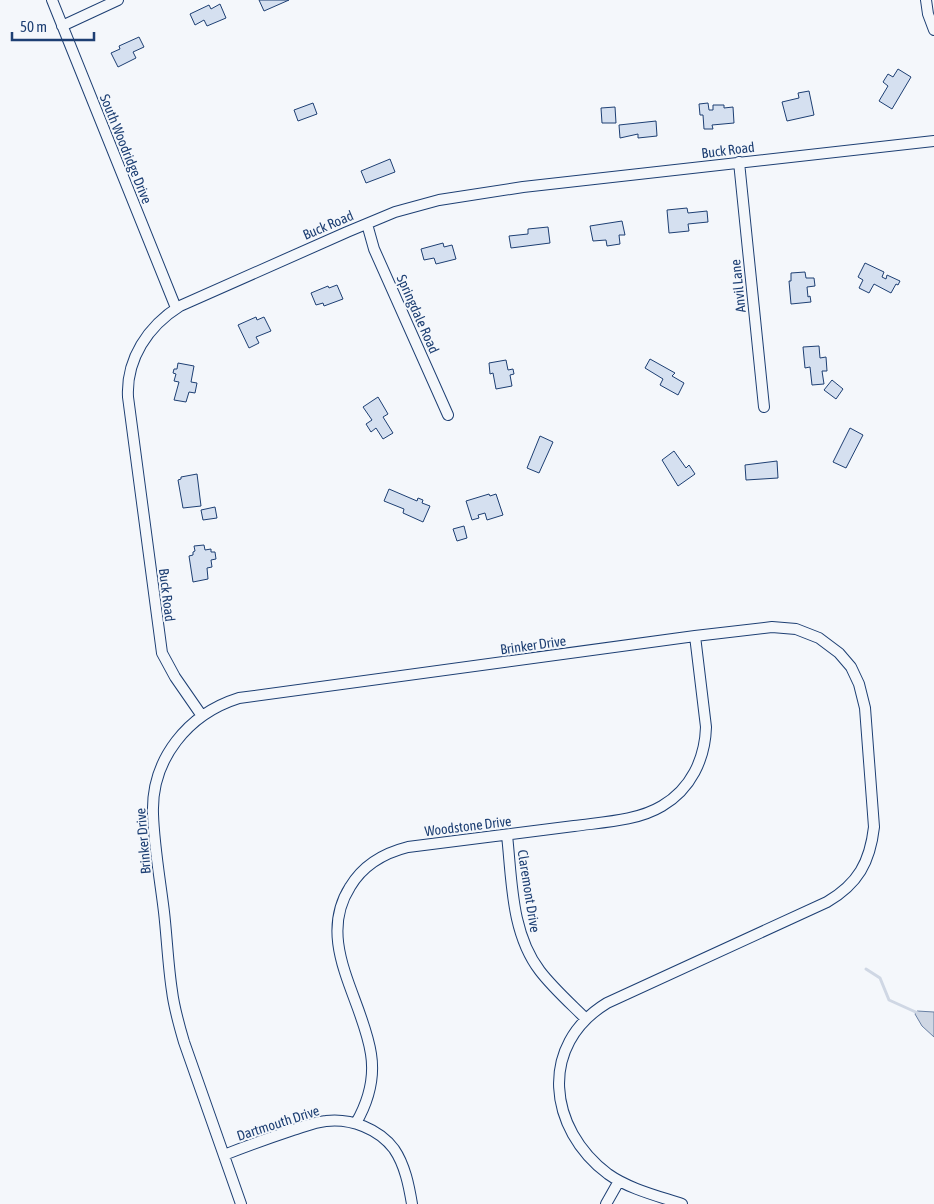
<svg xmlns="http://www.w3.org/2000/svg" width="934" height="1204" font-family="'Asap Condensed',sans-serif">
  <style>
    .water { fill: #cfd7e4; stroke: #687fa3 }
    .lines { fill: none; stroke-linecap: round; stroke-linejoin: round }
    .stream { stroke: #cfd7e4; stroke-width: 3 }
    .building { fill: #d5e0f0; stroke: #1d3f73 }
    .minor-casing { stroke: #1d3f73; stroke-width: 12 }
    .minor { stroke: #f4f7fb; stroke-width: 10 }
    .labels { text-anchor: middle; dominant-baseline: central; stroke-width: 4; stroke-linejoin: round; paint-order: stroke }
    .street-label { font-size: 14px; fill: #1d3f73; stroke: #f4f7fb }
  </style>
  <rect width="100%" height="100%" fill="#f4f7fb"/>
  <path class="water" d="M917,1011l17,1v25l-12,-11 -7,-12z"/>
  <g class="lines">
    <path class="stream" d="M866,969l14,9 9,22 31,14"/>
  </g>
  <path class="building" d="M259,0h30l-25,11z
    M220,4l6,14 -19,8 -3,-6 -9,5 -5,-11 19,-9 2,4z
    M139,37l5,10 -11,5 3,6 -18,9 -7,-14 9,-4 -1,-3z
    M898,69l13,8 -19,32 -13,-8 9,-15 -5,-4 5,-8 5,3z
    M809,91l5,24 -27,6 -5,-19 17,-4 -1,-5z
    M313,103l4,11 -19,7 -4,-11z
    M708,103l1,7h4v-5h11v3l9,-1 1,16 -22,2 1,4h-9l-1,-14h-3l-1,-11z
    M615,107l1,16h-14l-1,-15z
    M656,121l1,15 -19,2v-4l-18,4 -1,-13z
    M390,159l5,13 -29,11 -5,-12z
    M687,208l1,5 19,-2 1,11 -20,2 1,7 -20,2 -2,-23z
    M622,221l3,14h-6l1,9 -13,2 -1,-6 -13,1 -3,-15z
    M548,227l2,16 -39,5 -2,-12 19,-2v-5z
    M443,243l1,4 8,-2 4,14 -20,5 -2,-6 -10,2 -3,-11z
    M865,263l19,9 -2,5 4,2 1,-4 13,6 -2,4 -2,-1 -5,9 -17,-9 -5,9 -10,-5 4,-8 -5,-3z
    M805,272l1,6h8l1,8 -8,1 1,10 2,-1 1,6 -20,2 -2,-23h2v-8z
    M337,285l6,14 -19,7 -1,-3 -7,2 -5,-12 17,-7 1,2z
    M256,317l1,3 7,-3 7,14 -15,6 3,6 -10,5 -11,-23z
    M819,346l1,12 6,-1 1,14h-5l2,13 -12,1 -2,-18 -5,1 -2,-21z
    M650,359l25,14 -3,3 12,7 -6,12 -18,-10 3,-6 -18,-11z
    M506,360l2,10 5,-1 1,5 -4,1 2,11 -16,3 -3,-16 -3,1 -1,-11z
    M178,363l16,3 -3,16 6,1 -2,10 -6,-1 -3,10 -12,-2 5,-18 -5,-1 2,-7 -3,-1 1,-4h3z
    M832,380l11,9 -7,10 -12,-9z
    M378,397l10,17 -5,3 10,16 -10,6 -7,-11 -5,4 -5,-8 6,-4 -9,-13z
    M850,428l13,7 -17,33 -13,-6z
    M540,436l13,6 -14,31 -12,-5z
    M674,451l12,17 3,-3 6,9 -17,12 -16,-26z
    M777,461l1,17 -32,2 -1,-15z
    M197,474l4,32 -18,2 -5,-28 3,-1v-2z
    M389,489l28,12 1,-3 5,2 -1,3 8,3 -7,16 -20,-9 1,-4 -20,-8z
    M489,494l1,2 6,-2 7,21 -16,5 -2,-7 -7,2 1,3 -7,2 -6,-19z
    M215,507l2,11 -14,2 -2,-10z
    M464,526l3,12 -10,3 -4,-12z
    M204,545l1,5 6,-1v3h4l1,7 -5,1 1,7 -5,1 1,11 -15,3 -4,-26 4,-1v-3l2,-1 -1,-5z"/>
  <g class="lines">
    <defs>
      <path id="minor" d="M52,0l124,308
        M926,0l2,14 6,16
        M62,26l56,-26
        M739,162l25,245
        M367,224l7,25 74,166
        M202,716l-27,-39 -13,-24 -34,-256c-2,-38 20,-71 52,-91l167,-74 48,-20 44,-12 84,-13 411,-46
        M507,835c5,46 4,98 33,136 13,17 30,32 45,47
        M356,1123c12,-21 19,-44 15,-69 -8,-55 -56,-112 -21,-167 13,-22 34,-34 58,-40 55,-7 111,-14 166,-21 29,-4 63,-5 88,-20 29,-17 43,-47 44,-79l-11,-91
        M224,1155c23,-9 45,-17 69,-25 10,-3 22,-8 33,-9 25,-3 53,8 68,28 11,16 15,37 18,55
        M241,1204l-57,-162c-5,-17 -10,-34 -12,-51 -4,-26 -5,-53 -8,-79 -4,-33 -10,-66 -11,-98 -2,-55 35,-100 86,-116l456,-62 77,-9 24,2 23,9 20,15 12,14 8,17 6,24 9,119c-4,35 -16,57 -47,75l-220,101c-69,42 -59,126 1,171 21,15 50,22 74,30
        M606,1204l13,-23"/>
    </defs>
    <use href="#minor" class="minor-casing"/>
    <use href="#minor" class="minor"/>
  </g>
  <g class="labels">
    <g class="street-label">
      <text transform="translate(126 149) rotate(68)">South Woodridge Drive</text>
      <text transform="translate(728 150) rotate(-7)">Buck Road</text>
      <text transform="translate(328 225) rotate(-23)">Buck Road</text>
      <text transform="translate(738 286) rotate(-96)">Anvil Lane</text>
      <text transform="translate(418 314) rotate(66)">Springdale Road</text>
      <text transform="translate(167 595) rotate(83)">Buck Road</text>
      <text transform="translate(533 645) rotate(-8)">Brinker Drive</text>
      <text transform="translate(468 826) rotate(-7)">Woodstone Drive</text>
      <text transform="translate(143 841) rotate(-95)">Brinker Drive</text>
      <text transform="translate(529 891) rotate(81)">Claremont Drive</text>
      <text transform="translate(278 1123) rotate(-18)">Dartmouth Drive</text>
    </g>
  </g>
  <path d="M12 32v8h82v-8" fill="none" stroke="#1d3f73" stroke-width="2.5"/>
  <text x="20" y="32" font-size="15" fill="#1d3f73" stroke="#f4f7fb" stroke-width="4" paint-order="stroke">50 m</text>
</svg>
